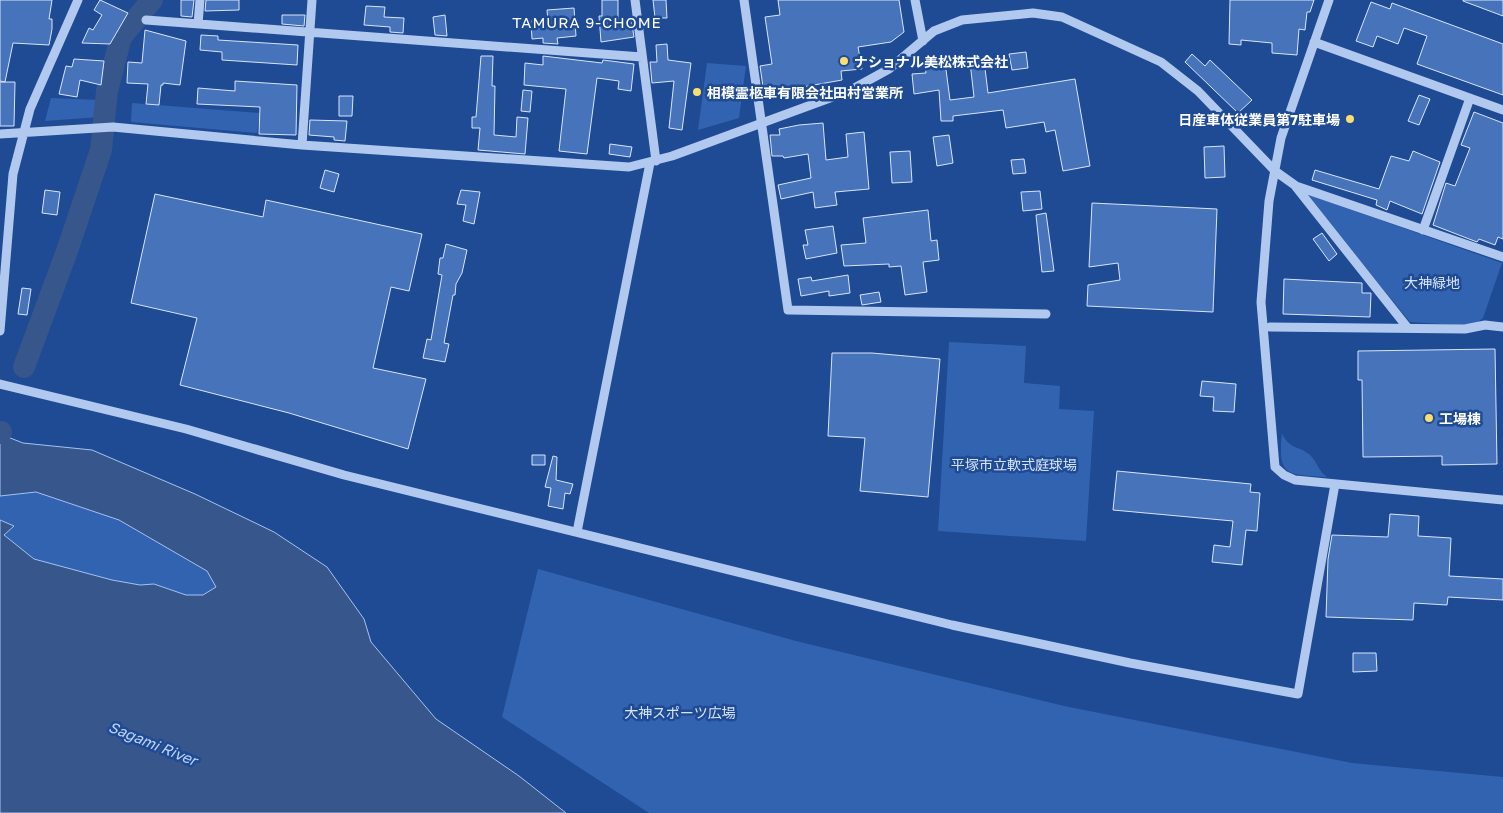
<svg xmlns="http://www.w3.org/2000/svg" width="1503" height="813" font-family="'Golos Text','Noto Sans JP',sans-serif">
  <style>
    .green { fill: #3263b1 }
    .water { fill: #37568c; stroke: #a5c3f0 }
    .lines { fill: none; stroke-linecap: round; stroke-linejoin: round }
    .river { stroke: #37568c; stroke-width: 22 }
    .building { fill: #4773ba; stroke: #d7e5fa }
    .minor { stroke: #b1c9ee; stroke-width: 9 }
    .poi-dot { fill: #fcdd71; stroke: #1f4a94; stroke-width: 2 }
    .labels { text-anchor: middle; dominant-baseline: central; stroke-width: 5; stroke-linejoin: round; paint-order: stroke }
    .poi-label { font-size: 14px; font-weight: bold; fill: #fff; stroke: #1f4a94; text-anchor: start }
    .park-label { font-size: 14px; fill: #d7e5fa; stroke: #1f4a94 }
    .neighbourhood-label { font-size: 15px; letter-spacing: 1px; fill: #fff; stroke: #1f4a94 }
    .water-label { font-size: 15px; font-style: italic; fill: #bed3f5; stroke: #1f4a94 }
  </style>
  <rect width="100%" height="100%" fill="#1f4a94"/>
  <path class="green" d="M707,63l39,3 -7,52 -41,12z
    M51,98l48,2 1,17 -55,4z
    M132,103l128,10 -3,20 -126,-11z
    M1304,193l198,70 -19,55 -10,8 -63,-4z
    M949,342l77,4 -2,37 36,3 -1,23 35,2 -8,130 -148,-10z
    M1282,433c7,17 17,12 28,22 7,6 8,16 17,22 -39,-3 -50,1 -45,-44z
    M36,492l83,28 88,51 9,16 -13,8h-17l-32,-11 -14,1 -28,-5 -79,-21 -29,-24 10,-9 -14,-6v-24z
    M538,569l258,72 268,65 288,57 151,14v36h-854l-147,-96z"/>
  <path class="water" d="M0,434l23,9 69,7 103,44 79,38 53,35 37,52 7,23 65,77 83,57 47,37h-566v-293l14,6 -10,9 30,24 78,21 28,5 14,-1 32,11h17l13,-8 -9,-16 -88,-51 -83,-28 -36,4z"/>
  <g class="lines">
    <path class="river" d="M24,367l43,-116 34,-101 6,-59 14,-54 31,-37
      M0,433l1,-1"/>
  </g>
  <path class="building" d="M0,0h52l-3,19h3v10l-3,16 -36,-2 -8,39 -5,-1z
    M100,0l28,13 -18,31 -28,-1 7,-15 4,2 9,-15 -8,-5z
    M181,0h13l-2,17 -11,-1z
    M206,0h33v10l-34,1z
    M602,0h16v20l13,-1 3,18 -33,5 -2,-26h3z
    M653,0h13l1,18h-12z
    M778,0h121l5,32 -13,10 -33,5 4,22 -21,2 1,9 -78,14 -4,-28 12,-2 -7,-47 15,-2z
    M1230,0h84l-4,12h-3l-2,18 -6,-1 -2,26 -25,-2v-10l-31,-3v5l-12,-1z
    M1463,0h40v16l-40,-15z
    M1371,2l19,7 2,-6 111,41v51l-86,-31 10,-28 -23,-8 -6,16 -21,-8 -4,11 -17,-6z
    M366,6l19,1 -1,10 20,1 -1,15 -13,-1v-5l-26,-2z
    M574,8l2,28 -19,2 1,6 -15,-1v-5l-11,1 -1,-18h17l-1,-11z
    M282,15h23l-1,11 -22,-2z
    M445,15l2,21 -12,-1 -2,-18z
    M145,30l41,11 -6,44 -17,-2v2h-2l-2,20 -13,-1 2,-20 -21,-1 1,-21 14,1z
    M201,35l17,1v4l80,5 -1,20 -75,-5v-8l-22,-2z
    M667,44l1,16 23,3 -9,67 -13,-2 5,-47 -22,2 -2,-21h7l-1,-17z
    M1026,52l2,16 -16,2 -3,-16z
    M1192,54l13,12 5,-6 42,40 -14,13 -53,-51z
    M481,56h12l-1,30h3l-1,49 22,2 1,-20 11,1 -3,36 -47,-4 2,-22h-8v-11h4z
    M543,56l59,7 1,-3 31,4 -3,27 -13,-2 1,-8 -22,-3 -10,76 -28,-3 7,-62 -42,-4 1,-22 18,2z
    M74,59l30,2 -3,24 -21,-5 -3,17 -18,-3 7,-28 6,1z
    M984,60l4,33 87,-14 15,87 -27,5 -8,-41 -9,2 -2,-10 -38,6 -3,-18 -50,6v5h-12l-2,-31 -25,4 -2,-20 14,-1 -1,-8 20,-3 5,38 24,-3 -4,-35z
    M235,81l62,4 -1,50 -37,-1 1,-27 -63,-3 1,-16 37,3z
    M0,82h15l-1,44h-14z
    M523,90l9,1 -2,21 -9,-1z
    M1419,95l11,4 -11,26 -11,-4z
    M339,96h14l-1,20h-13z
    M1474,112l29,11v116l-5,-2 -3,8 -16,-6 -2,3 -44,-17 13,-42 9,3 15,-38 -9,-3z
    M310,120l37,1 -2,20 -11,-1v-3l-25,-2z
    M823,123l3,37 22,-3 -2,-23 18,-2 5,57 -34,3 2,13 -22,3 -2,-16 -32,7 -3,-14 33,-7 -3,-24 -24,4 -1,-2h-11l-2,-21h10l-1,-6 20,-4z
    M949,135l4,28 -16,3 -4,-29z
    M610,144l22,3 -2,10 -21,-3z
    M1224,146l1,31 -20,1 -1,-31z
    M910,151l2,31 -20,1 -2,-31z
    M1413,151l27,11 -18,52 -32,-13 -3,9 -11,-5 1,-5 -65,-20 3,-10 64,19 12,-33 18,5z
    M1024,159l2,14 -13,1 -2,-14z
    M325,170l14,4 -5,18 -14,-4z
    M45,190l15,2 -3,23 -15,-2z
    M461,190l19,2 -6,32 -11,-3 3,-16 -9,-1z
    M1040,191l2,18 -19,2 -2,-19z
    M155,194l108,23 3,-17 156,34 -13,57 -18,-4 -18,81 53,11 -18,70 -119,-36 -109,-28 17,-67 -66,-15z
    M1092,203l125,6 -4,103 -126,-6 1,-21 32,-5 -2,-17 -29,4z
    M928,210l3,31 6,-1 2,20 -16,2 4,30 -22,3 -4,-29 -12,1v-3l-45,2 -3,-21 25,-2 -3,-25z
    M1046,213l8,58 -12,1 -6,-57z
    M833,226l4,27 -31,6 -3,-14h5l-3,-15z
    M1322,233l15,21 -8,7 -16,-22z
    M446,244l21,6 -5,23 -6,11 -1,11h-2l-9,48 5,1 -4,18 -22,-4 4,-19 4,1 11,-65 -4,-1 2,-16h3z
    M848,275l2,18 -21,3v-5l-28,5 -3,-17 13,-2 1,4z
    M1284,279l78,4v10h9l-1,24 -87,-3z
    M22,288l9,1 -4,26 -9,-1z
    M879,292l2,10 -19,3 -2,-10z
    M1495,349l2,115 -55,1v-9l-79,1 -1,-77h-4v-29z
    M832,353h40l68,6 -12,138 -68,-6 5,-53 -37,-2z
    M1202,381l34,3 -2,28 -21,-1 1,-14 -14,-1z
    M532,455h13v10h-13z
    M553,456l4,1 -1,23 17,4 -3,10 -5,-1 -2,16 -15,-3 3,-18 -6,-1z
    M1117,471l134,13 -1,8 10,1 -3,38 -11,-1 -4,35 -30,-3 2,-17 16,2 3,-26 -120,-11z
    M1390,514l29,2 -1,20 33,2 -2,38 54,3v21l-55,-3 -1,8 -33,-2 -1,17 -87,-3 2,-58 4,-24 56,2z
    M1353,653h23l1,18 -24,1z"/>
  <g class="lines">
    <path class="minor" d="M635,0l21,161
      M744,0l44,310 258,4
      M915,0l8,41
      M1329,0l-48,138 -12,63 -8,101 14,165 9,8 11,5 208,20
      M146,20l496,37
      M198,24l2,-24
      M1314,42l189,68
      M0,134l113,-7 189,18 327,22 43,-11 177,-65 40,-22 45,-38 28,-11 71,-7 29,4 99,45 37,29 77,80 21,15 207,71
      M302,145l10,-145
      M1296,187l111,140
      M1423,230l47,-132
      M1270,327l195,2 20,-4 18,2
      M0,331l13,-157 17,-65 48,-109
      M0,384l186,45 158,46 608,150 178,38 168,31 37,-210
      M577,532l73,-369"/>
  </g>
  <g class="poi-dot">
    <circle cx="844" cy="61" r="5"/>
    <circle cx="697" cy="92" r="5"/>
    <circle cx="1350" cy="119" r="5"/>
    <circle cx="1429" cy="418" r="5"/>
  </g>
  <g class="labels">
    <g class="poi-label">
      <text x="854" y="61">ナショナル美松株式会社</text>
      <text x="707" y="92">相模霊柩車有限会社田村営業所</text>
      <text x="1340" y="119" text-anchor="end">日産車体従業員第7駐車場</text>
      <text x="1439" y="418">工場棟</text>
    </g>
    <g class="park-label">
      <text x="1432" y="282">大神緑地</text>
      <text x="1014" y="464">平塚市立軟式庭球場</text>
      <text x="680" y="712">大神スポーツ広場</text>
    </g>
    <g class="neighbourhood-label">
      <text x="587" y="22">TAMURA 9-CHOME</text>
    </g>
    <g class="water-label">
      <text transform="translate(153 743) rotate(22)">Sagami River</text>
    </g>
  </g>
</svg>
